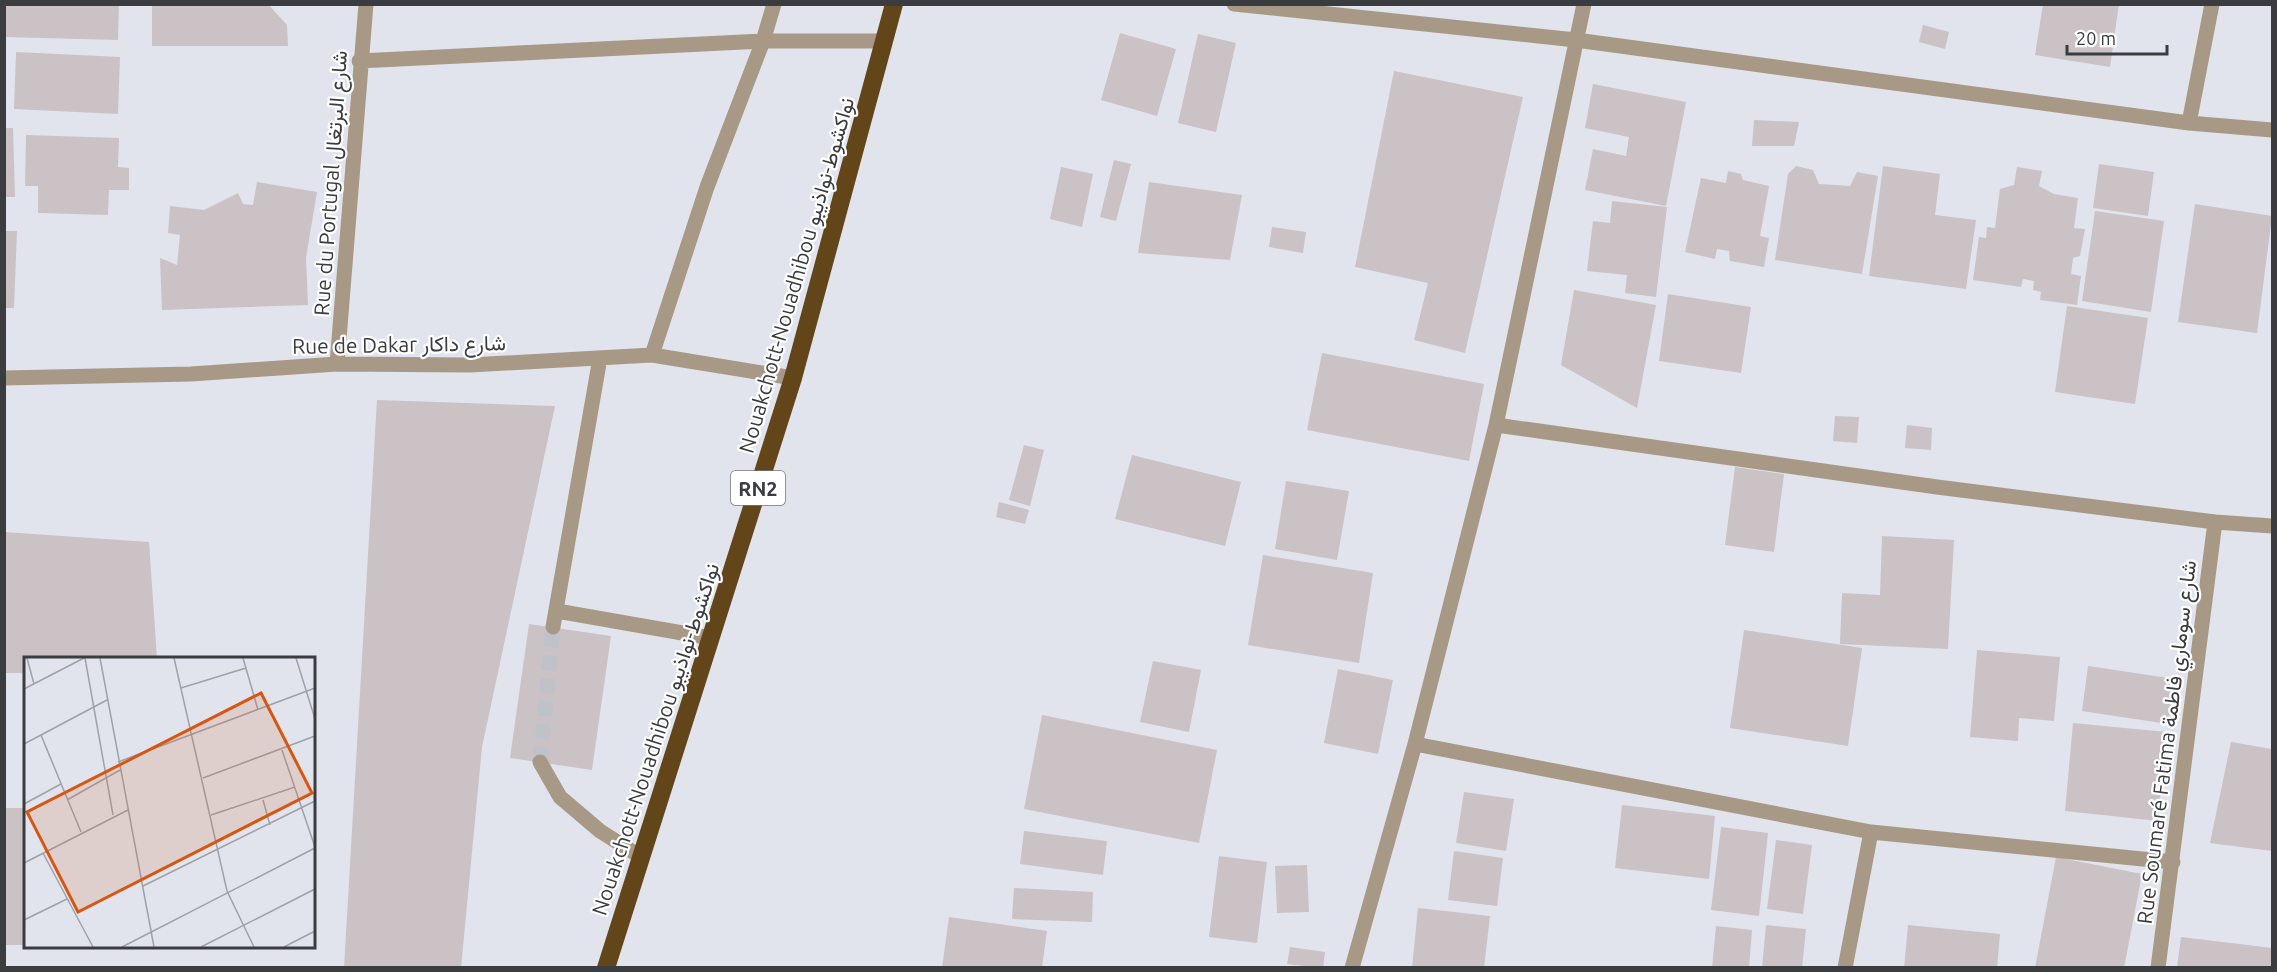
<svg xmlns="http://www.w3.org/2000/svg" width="2277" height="972" font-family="Ubuntu,Vazirmatn,sans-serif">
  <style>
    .building { fill: #cbc2c6 }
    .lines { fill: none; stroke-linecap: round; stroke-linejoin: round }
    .minor-tunnel { stroke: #c0c2ca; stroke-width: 15; stroke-dasharray: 15 8; stroke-linecap: butt }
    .minor { stroke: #a89986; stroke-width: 15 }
    .highway { stroke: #624519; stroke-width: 18 }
    .labels { text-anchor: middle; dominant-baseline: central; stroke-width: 4.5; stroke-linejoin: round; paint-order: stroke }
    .shield { fill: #fff; stroke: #767679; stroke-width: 1.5 }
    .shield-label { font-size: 20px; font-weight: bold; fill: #3b3c40 }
    .street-label { font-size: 21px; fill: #3b3c40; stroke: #fff }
    .inset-road { fill: none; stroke: #9fa1a8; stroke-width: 1.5 }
    .view { fill: #d75611; fill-opacity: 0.15; stroke: #d75611; stroke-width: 3 }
    .inset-edge { fill: none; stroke: #3b3c40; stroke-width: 3 }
  </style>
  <rect width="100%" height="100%" fill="#e1e4ed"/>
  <path class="building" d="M4,4h115l-1,36 -114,-3z
    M152,4h116l19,21 1,21h-136z
    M2043,4h76l-9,63 -75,-12z
    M1923,25l26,7 -4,17 -26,-7z
    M1120,33l56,16 -19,67 -56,-16z
    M1198,34l38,9 -20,89 -38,-9z
    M16,52l104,5 -2,57 -104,-5z
    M1394,71l129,26 -58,256 -51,-13 14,-57 -73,-16z
    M1593,84l93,18 -20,104 -81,-16 8,-41 33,7 3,-19 -44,-9z
    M1754,120l45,2 -5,24h-42z
    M4,128h9l2,69h-11z
    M26,135l93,3 -1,29 11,1v22h-20l-1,25 -70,-2v-27h-13z
    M1114,160l17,4 -15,57 -16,-4z
    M2099,164l55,8 -6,44 -55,-8z
    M1796,166l17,4 6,14 31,2 7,-14 21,4 -16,98 -87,-14 13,-86z
    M1883,166l57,8 -5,41 41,5 -10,69 -97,-13z
    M1061,167l32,7 -11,53 -32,-8z
    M2017,167l25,4 -3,15 15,8 24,4 -4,30 11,1 -5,27 -7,2 -2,16 10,2 -4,29 -37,-5 1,-8 -8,-2 1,-9 -11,-2 -2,8 -48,-7 6,-43 7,1 1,-11 8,1 5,-39 14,-4z
    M1728,171l13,3 2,6 26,6 -9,50 9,2 -5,29 -34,-6 -1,-10 -12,-2 -2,10 -30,-7 16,-74 25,5z
    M257,182l60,10 -11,66 2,47 -146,5 -2,-52 17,7 3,-30 -12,-2 2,-27 34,4 34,-17 5,11 10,1z
    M1149,182l93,13 -12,65 -92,-7z
    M1612,201l55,6 -11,90 -31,-4 2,-18 -40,-4 6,-50 17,2z
    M2195,204l77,12 -15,117 -79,-11z
    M2095,211l69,10 -13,91 -69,-11z
    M1272,227l34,5 -3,21 -34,-6z
    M4,231h13l-3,77h-10z
    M1574,290l82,15 -19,103 -76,-43z
    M1668,294l83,13 -10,66 -82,-12z
    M2067,306l81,12 -13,86 -80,-12z
    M1322,353l162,31 -15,77 -162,-31z
    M377,400l178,6 -73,341 -21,221h-117z
    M1835,416l24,1 -2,26 -24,-2z
    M1907,425l25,3 -1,22 -26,-2z
    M1024,445l20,5 -14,56 -21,-6z
    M1132,455l109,27 -16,64 -110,-27z
    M1735,467l49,7 -10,78 -49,-7z
    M1286,481l63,10 -12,69 -62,-11z
    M999,502l30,8 -4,14 -29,-7z
    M4,532l145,10 8,116h-131v15h-22z
    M1882,536l72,4 -6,109 -108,-5 2,-51 38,2z
    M1263,555l110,18 -14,90 -111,-18z
    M529,624l82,12 -19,134 -82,-12z
    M1744,630l118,18 -14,98 -118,-18z
    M1977,650l83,7 -6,64 -35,-3 -1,23 -48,-4z
    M1153,661l48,9 -12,62 -49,-10z
    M2088,666l87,13 -7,45 -86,-13z
    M1338,669l55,11 -15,74 -54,-11z
    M1042,715l175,35 -18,93 -175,-34z
    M2073,723l93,9 -8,89 -93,-10z
    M2231,742l41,7v102l-62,-8z
    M1464,792l50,7 -8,52 -50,-8z
    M1622,805l93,11 -6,63 -94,-11z
    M4,808h22v137h-22z
    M1721,827l47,6 -9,83 -48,-6z
    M1024,831l83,10 -4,34 -83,-11z
    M1776,840l36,5 -9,69 -36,-5z
    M1454,851l49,7 -6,48 -49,-6z
    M1219,856l48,6 -10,81 -48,-6z
    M2056,857l86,17 -18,94h-89z
    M1307,865l2,47 -32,1 -2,-47z
    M1014,888l79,4 -1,30 -80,-3z
    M1418,908l72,8 -6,52h-72z
    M949,917l98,14 -5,37h-100z
    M1766,925l40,4 -4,39h-40z
    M1908,925l92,9 -3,34h-93z
    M1716,926l36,4 -3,38h-37z
    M2181,937l91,11v20h-95z
    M1290,947l35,5 -2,16 -36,-4z"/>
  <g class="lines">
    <path class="minor-tunnel" d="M540,762l13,-135"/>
    <path class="minor" d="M1234,4l342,36 613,83 83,7
      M359,61l404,-20h121
      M2189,123l23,-119
      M652,355l55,-168 56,-146 11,-37
      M337,364l29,-360
      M4,378l187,-4 146,-10 133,1 182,-10 141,23
      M1496,425l441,62 278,35 57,4
      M557,611l154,27
      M553,627l47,-269
      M1415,744l456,88 302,30
      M540,762l20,35 40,34 41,26
      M1352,968l63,-224 81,-319 88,-421
      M1845,968l26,-136
      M2158,968l57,-446"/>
    <path class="highway" d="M606,968l187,-590 101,-374"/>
  </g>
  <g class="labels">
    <rect class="shield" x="731" y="471" width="54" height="34" rx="4.5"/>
    <g class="shield-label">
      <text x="758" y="488">RN2</text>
    </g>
    <g class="street-label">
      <text transform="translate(330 183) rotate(-86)">Rue du Portugal شارع البرتغال</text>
      <text transform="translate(796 275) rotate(-74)">Nouakchott-Nouadhibou نواكشوط-نواذيبو</text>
      <text transform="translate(399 344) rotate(-1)">Rue de Dakar شارع داكار</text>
      <text transform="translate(655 739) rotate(-72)">Nouakchott-Nouadhibou نواكشوط-نواذيبو</text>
      <text transform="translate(2166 742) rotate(-83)">Rue Soumaré Fatima شارع سوماري فاطمة</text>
    </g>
  </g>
  <g transform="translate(24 657)">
    <rect width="291" height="291" fill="#e1e4ed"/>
    <path class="inset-road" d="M3,1l7,26M61,1l28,157M76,1l54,289M150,1l53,233 27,56M219,1l15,52M272,1l19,61M157,31l65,-20M0,32l60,-31M17,78l40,97M0,87l83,-44M258,93l33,97M94,105l197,-74M179,121l112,-42M43,143l53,-30M239,143l7,25M0,147l37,-20M187,158l84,-28M19,196l50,94M0,206l104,-53M119,229l172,-85M0,263l43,-21M98,290l193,-99M177,290l114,-58M260,290l31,-16"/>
    <path class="view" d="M237,36l51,100 -234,119 -51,-100z"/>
    <rect width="291" height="291" class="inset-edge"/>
  </g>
  <rect width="2277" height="972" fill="none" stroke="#3b3c40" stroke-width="12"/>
  <path d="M2067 45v9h100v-9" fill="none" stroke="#3b3c40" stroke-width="3"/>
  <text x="2076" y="45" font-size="18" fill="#3b3c40" stroke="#ffffff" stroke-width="4.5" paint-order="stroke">20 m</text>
</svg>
